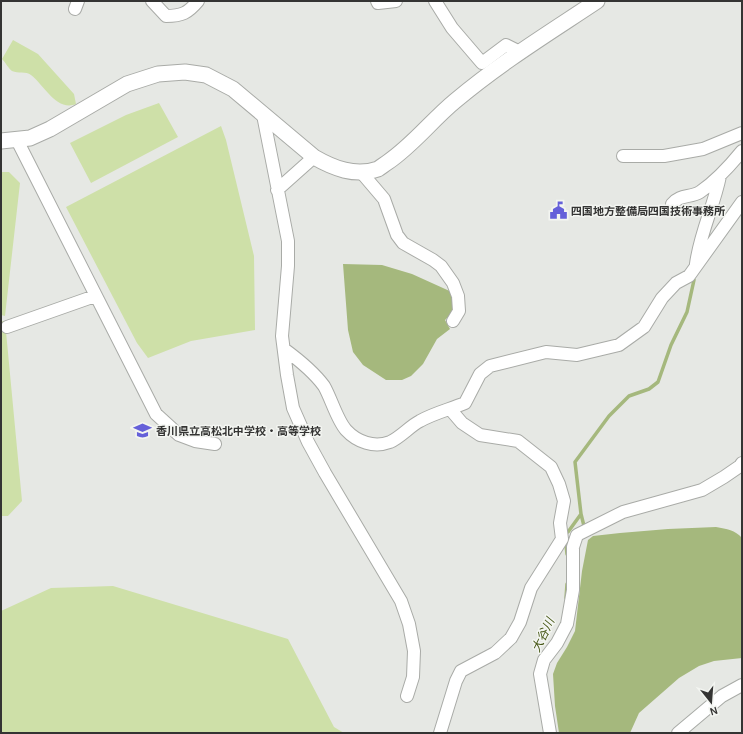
<svg xmlns="http://www.w3.org/2000/svg" width="743" height="734" font-family="Karla,'Noto Sans JP',sans-serif">
  <style>
    .green { fill: #cee0a8 }
    .water { fill: #a5b87d }
    .lines { fill: none; stroke-linecap: round; stroke-linejoin: round }
    .stream { stroke: #a5b87d; stroke-width: 3.5 }
    .minor-casing { stroke: #a9aba7; stroke-width: 14 }
    .tertiary-casing { stroke: #a9aba7; stroke-width: 17 }
    .minor { stroke: #fff; stroke-width: 12 }
    .tertiary { stroke: #fff; stroke-width: 15 }
    .labels { text-anchor: middle; dominant-baseline: central; stroke-width: 3; stroke-linejoin: round; paint-order: stroke }
    .poi-label { font-size: 11px; font-weight: bold; fill: #343433; stroke: #f3f5f1; text-anchor: start }
    .water-label { font-size: 12px; font-style: italic; fill: #445514; stroke: #f3f5f1 }
  </style>
  <rect width="100%" height="100%" fill="#e6e8e4"/>
  <path class="green" d="M13,40l25,14 36,40 2,10c-19,8 -32,-19 -45,-29 -5,-4 -13,-1 -19,-4 -3,-2 -7,-9 -10,-12z
    M159,103l19,34 -87,46 -21,-40 56,-28z
    M221,126l5,14 28,116 1,74 -64,11 -43,17 -11,-15 -71,-136z
    M1,172h8l11,11 -15,133 -4,-1z
    M1,321h4l17,180 -14,15h-7z
    M113,586l175,53 46,88 10,6h-343v-122l50,-23z"/>
  <path class="water" d="M343,264l39,1 30,9 42,19 2,16 -11,11 5,9 -13,10 -14,25 -12,12 -9,4h-16l-23,-15 -10,-13 -5,-22z
    M716,527c11,2 19,3 26,11v120l-28,3 -15,5 -20,12 -40,35 -9,20h-71l-4,-27 -2,-32 4,-11 10,-16 8,-16 7,-60 6,-31 5,-4 27,-3 48,-4z"/>
  <g class="lines">
    <path class="stream" d="M581,514l3,12
      M568,532l13,-18 -6,-52 34,-46 20,-20 20,-7 9,-7 13,-37 16,-33 7,-32
      M566,545l1,9
      M566,598l1,-14"/>
    <defs>
      <path id="minor" d="M152,1l14,15c16,0 22,-3 32,-15
        M377,1l1,2 18,-2
        M435,1l17,27 30,35 24,-18 14,7
        M75,9l3,-8
        M263,115l25,126v25l-6,70 5,39 6,33 15,34 17,31 76,128 8,23 5,27 -1,26 -6,19
        M17,140l139,274 23,21 16,6 20,3
        M623,156h41l39,-7 39,-16
        M361,172l23,27 13,36 6,8 30,17 8,6 12,17 5,13 1,15 -6,10
        M277,190l37,-33
        M672,204c8,-10 18,-6 28,-12 16,-11 29,-25 42,-41
        M696,264c4,-31 18,-58 24,-88
        M7,327l88,-31
        M284,349c15,11 29,22 40,37 7,12 13,34 22,44 11,12 28,18 44,12 11,-5 20,-16 30,-21 14,-8 31,-12 45,-18l15,-29 10,-8 56,-14 31,3 42,-10 25,-18 18,-29 14,-15 13,-7 53,-74
        M440,733l16,-52 5,-10 34,-18 16,-15 9,-16 11,-34 31,-49 -2,-16 4,-22 -5,-17 -8,-17 -33,-26 -38,-6 -18,-12 -12,-14
        M550,733l-10,-59 4,-14 13,-17 10,-19 6,-34v-43l4,-12 46,-23 79,-22 22,-13 16,-11 2,-3
        M678,733l44,-37 20,-11"/>
      <path id="tertiary" d="M1,141l29,-3 20,-9 77,-45 31,-10 27,-2 21,3 27,14 81,68c19,11 41,20 64,12 3,-2 7,-5 10,-7 25,-17 44,-42 67,-61 45,-38 94,-68 142,-100"/>
    </defs>
    <use href="#minor" class="minor-casing"/>
    <use href="#tertiary" class="tertiary-casing"/>
    <use href="#minor" class="minor"/>
    <use href="#tertiary" class="tertiary"/>
  </g>
  <defs>
    <symbol id="civic-bare" viewBox="-9 -9 18 18"><path d="M-.6-6.5H3V-4.5H.6V-3L4-1V1h2V6H-6V1h2V-1L-.6-3ZM-1.2 2.5V6h2.4V2.5Z" fill="#6560d9" stroke="#f3f5f1" stroke-width="2.5" paint-order="stroke"/></symbol>
    <symbol id="school-bare" viewBox="-9 -9 18 18"><path d="M0-5L7-2L0 1L-7-2ZM-4 1L0 2.5L4 1V4Q0 6-4 4Z" fill="#6560d9" stroke="#f3f5f1" stroke-width="2.5" paint-order="stroke"/></symbol>
  </defs>
  <g fill-rule="evenodd">
    <use href="#civic-bare" x="546" y="198" width="25" height="25"/>
    <use href="#school-bare" x="130" y="418" width="25" height="25"/>
  </g>
  <g class="labels">
    <g class="poi-label">
      <text x="571" y="211">四国地方整備局四国技術事務所</text>
      <text x="156" y="431">香川県立高松北中学校・高等学校</text>
    </g>
    <g class="water-label">
      <text transform="translate(543 635) rotate(-64)">大谷川</text>
    </g>
  </g>
  <rect width="743" height="734" fill="none" stroke="#343433" stroke-width="4"/>
  <g transform="translate(711 702) rotate(163)" stroke="#f3f5f1" stroke-width="3" paint-order="stroke">
  <path d="M0-3L7 15L0 10L-7 15Z" fill="#343433"/>
  <text y="-6" font-size="11" font-weight="bold" text-anchor="middle" fill="#343433">N</text>
  </g>
</svg>
